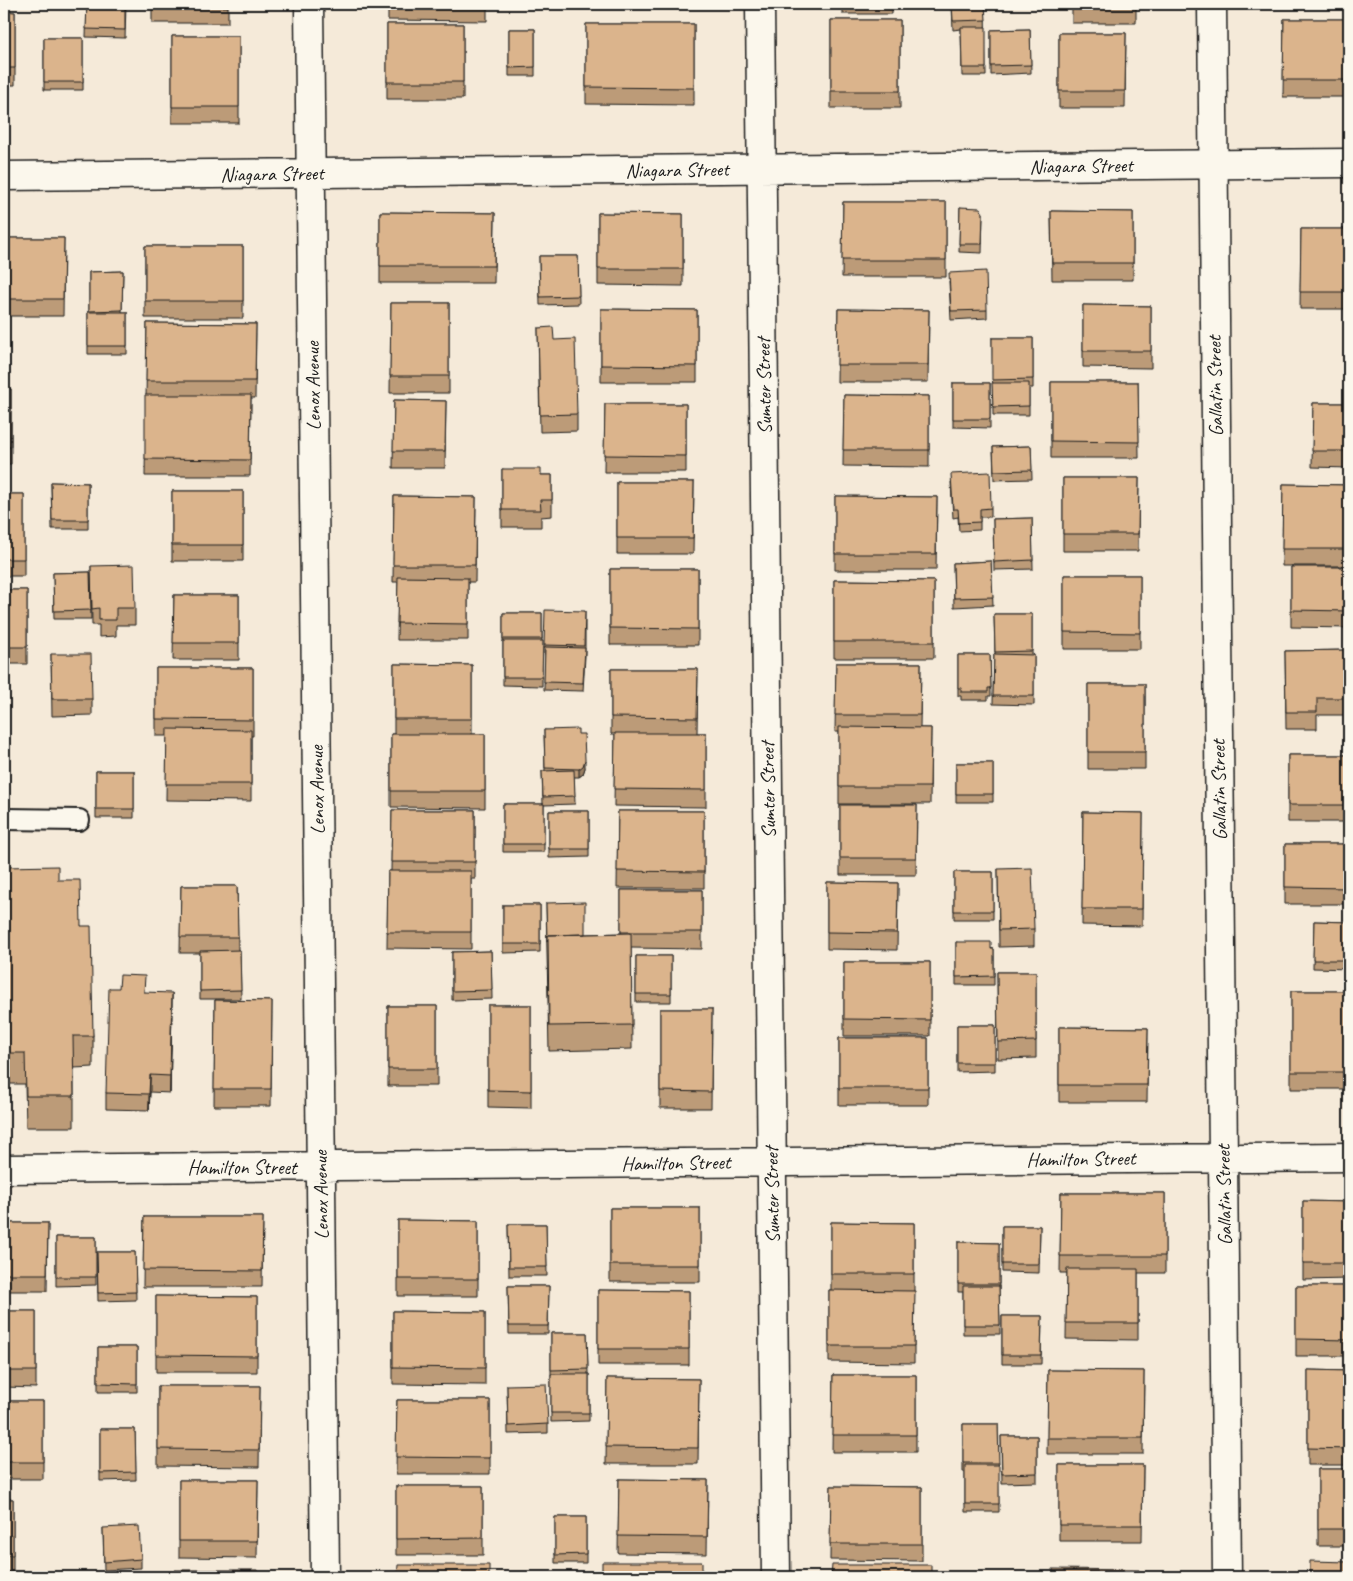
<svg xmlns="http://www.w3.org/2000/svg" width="1353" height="1581" font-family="Caveat,sans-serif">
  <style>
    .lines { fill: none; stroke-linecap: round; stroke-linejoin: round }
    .service-casing { stroke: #1c1c1c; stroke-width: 24 }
    .minor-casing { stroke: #1c1c1c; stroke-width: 31 }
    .service { stroke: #fbf7ec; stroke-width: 20 }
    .minor { stroke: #fbf7ec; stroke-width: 28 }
    .wall { fill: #bc9b78; stroke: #1c1c1c }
    .shaded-wall { fill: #997e62; stroke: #1c1c1c }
    .building { fill: #dbb48c; stroke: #1c1c1c }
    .labels { text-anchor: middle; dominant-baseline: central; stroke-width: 4; stroke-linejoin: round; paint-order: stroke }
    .street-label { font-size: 20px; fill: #1c1c1c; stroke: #fbf7ec }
  </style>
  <rect width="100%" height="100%" fill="#f5ead9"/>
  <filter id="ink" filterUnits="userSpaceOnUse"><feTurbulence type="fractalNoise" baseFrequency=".02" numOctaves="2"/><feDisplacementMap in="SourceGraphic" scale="10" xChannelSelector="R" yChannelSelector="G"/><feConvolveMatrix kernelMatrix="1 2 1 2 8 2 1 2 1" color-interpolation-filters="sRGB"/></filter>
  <g filter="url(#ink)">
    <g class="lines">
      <defs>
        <path id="service" d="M4,819l75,1"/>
        <path id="minor" d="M309,4l16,1573
          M760,4l16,1573
          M1212,4l15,1573
          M4,176l1345,-13
          M4,1169l1345,-12"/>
      </defs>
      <use href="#service" class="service-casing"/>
      <use href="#minor" class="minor-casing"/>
      <use href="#service" class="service"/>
      <use href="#minor" class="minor"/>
    </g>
    <path class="wall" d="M87,4h39l-1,34 -39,-1z
      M152,4h76v19h-76z
      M388,4h99v17l-99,-1z
      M843,4h49v10h-49z
      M952,4h33l1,72h-24l-1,-47 -8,1z
      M1072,4h64v19h-64z
      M1289,4h60v3h-60z
      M4,11l11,1v73h-11z
      M1284,19h65v78h-66z
      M831,20h69v88h-69z
      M387,24h76v75h-76z
      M586,24h108v81l-108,-1z
      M509,29h26v47h-26z
      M1030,29l1,44 -40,2v-45z
      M1059,33h67l-1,75h-66z
      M172,36h67v87h-67z
      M44,38h39v52h-39z
      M843,202h103v75h-104z
      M960,207l23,6 -1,40 -23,-1z
      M1051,211l82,1v68h-81z
      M380,212l115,1 -1,70h-114z
      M598,213l85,1v72l-85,-1z
      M1301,229h48v80h-49z
      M4,238h60l-1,78h-59z
      M145,246h98v72h-98z
      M539,256h39l1,48 -39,1z
      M123,271l-1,41h5v42h-39v-42h1v-40z
      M949,281l38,29v8l-36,2z
      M391,303h58v90h-59z
      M1083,305l68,1v62l-68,-1z
      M601,309l96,1v72h-96z
      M838,309l91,1 -1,72h-91z
      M147,323l109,1 -1,74h-4l-1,78h-105z
      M538,328l16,12 23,74v17l-37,1z
      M992,338h41v50h-4v27h-36z
      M1051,382h87l1,76h-88z
      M953,383h37v45l-37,-1z
      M11,389v75h-7v-74z
      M844,395l85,1v71l-86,-1z
      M394,400l52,1 -1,67h-52z
      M1313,403h36v65l-37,-1z
      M605,404h81v68h-82z
      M1031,446l1,33 -38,1 -1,-33z
      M502,469l39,6h11v41l-11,1v10h-39z
      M1063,478h76l-1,73h-75z
      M51,482l37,1v46h-36z
      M617,482h77l-1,72h-76z
      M951,482l40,26v9h-11v13l-21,1 -1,-14 -5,1z
      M1283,484l66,1v81h-67z
      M172,491h71v70h-71z
      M4,494h20v82h-20z
      M394,496l82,1 -1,85h-7v58h-71l1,-58h-5z
      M835,496l102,1 -1,73h-101z
      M1032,518l1,51 -39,1 -1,-51z
      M991,561l2,44 -39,2 -1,-44z
      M91,566l44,42v17h-19v11l-17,1v-12h-7z
      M1291,567h58v61l-58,-1z
      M610,569h88v76h-88z
      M90,572l1,47h-37l-1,-46z
      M1064,575h76v74h-76z
      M834,580l100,1v77h-100z
      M4,590h23v74h-23z
      M174,595h65v65h-66z
      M585,611v45l-2,35 -39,-1 1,-36h-1v-9z
      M503,613h39v73l-39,-1z
      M994,614h38v40l2,1v50l-41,-1 1,-50h1z
      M1349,650v65h-32v14h-31l-1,-78z
      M51,654l41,45v16l-40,1z
      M958,655h32l1,41h-3v4h-27v-4h-3z
      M836,663h85l-1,65h11l-1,76h-91v-72h-4z
      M394,664l78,1v69h13v74l-94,-1v-73h3z
      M156,668h97v68h-2v65l-85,-1 1,-64h-11z
      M611,669h87l-1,64h9v74l-92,-1 1,-72h-4z
      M1088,684h57v85h-57z
      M544,730l34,4 7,34 -2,6 -4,3h-5l1,27 -31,1v47h-41v-48h40l-1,-33h3z
      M1288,755h61v67h-61z
      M956,763h37v39h-37z
      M96,771h38v47h-38z
      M840,805h77l-1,70h-76z
      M392,810h83v69h-4v70l-84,-1 1,-77h3z
      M549,811h40v46l-40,1z
      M618,811h86v77h-87z
      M1083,812l60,1 -1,113 -60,-1z
      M1285,844h64v60h-64z
      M4,867l54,13 23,46 12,110v31l-19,1v59h-48l-1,-43h-21z
      M998,869l36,60v17l-35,1z
      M954,872h39v47h-39z
      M827,882l71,1 -1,67 -70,-1z
      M181,886h56l1,64h2l1,49h-41v-46h-20z
      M621,890h81v59l-71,-1 1,101 -83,2 -3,-148 39,31 36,-1z
      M503,905h37v47l-37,1z
      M1314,921l35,1v47l-36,-1z
      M956,942l38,7v36h-38z
      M491,951l1,48 -40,1v-48z
      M636,956h35v46h-35z
      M844,962h86v74h-86z
      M997,972h39v86l-38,1z
      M1291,991h58v98h-58z
      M145,992l27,18 -2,83 -20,-1 -1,18 -43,-1v-16z
      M215,1000l57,1 -1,105h-57z
      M488,1005h43v103l-43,-1z
      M388,1006h49v80h-49z
      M660,1009h52l-1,99h-51z
      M957,1025h38v46l-38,1z
      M1059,1027l89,1 -1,74h-88z
      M839,1038h89v67h-89z
      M1061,1193h104v80h-27v67l-72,-1 1,-66h-7z
      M1303,1201l46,1v77l-46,1z
      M610,1208h90v74h-90z
      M144,1217h119l-1,70h-119z
      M398,1220l80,1v75h-80z
      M831,1222l83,1v140l-85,-1v-72h2z
      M4,1223h44l-1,68h-43z
      M508,1224h38l1,52h-38z
      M1002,1226h38l-1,47 -37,-1z
      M56,1237h40v48l-40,1z
      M958,1242l41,1v43l1,48h-37v-42h-5z
      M97,1252h38l1,48 -38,1z
      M508,1286h41l-1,48h-39z
      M1296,1286h53v70h-53z
      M598,1290l91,1v74h-91z
      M156,1296l101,1v75h-101z
      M4,1311h32v77l-32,-1z
      M393,1311l92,1v73l-92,-1z
      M1002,1316h40l-1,48h-39z
      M551,1333h36l1,41h1v47l-38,1z
      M98,1347h39v45h-39z
      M1048,1370l96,1 -1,83h-96z
      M1308,1370l41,1v94h-41z
      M833,1375h83v77h-84z
      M607,1378l92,1 -1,85h-92z
      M507,1385l41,39v9l-40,1z
      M158,1386h102l-1,81 -101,-1z
      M397,1400h93v74h-94z
      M4,1401h39v78h-39z
      M963,1424h35l1,88h-34v-40h-2z
      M100,1429h35l1,51 -36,1z
      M1001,1436h36v46l-35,1z
      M1059,1465h84l-1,76h-83z
      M1318,1469h31v77h-31z
      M619,1479l89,1 -1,74 -89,-1z
      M179,1480h79l-1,78 -78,-1z
      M396,1486h87v69h-87z
      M831,1486l91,1v74l-92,-1z
      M4,1499h9v73h-9z
      M555,1517h31v46h-31z
      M103,1528l38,31v9l-37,2z"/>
    <path class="shaded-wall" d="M585,760v8l-2,6 -4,3v-8z
      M172,993v17l-2,83v-17z
      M150,1075v17l-1,18v-16z"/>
    <path class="building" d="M87,4h38v26l-39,-1z
      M152,4h76v3h-76z
      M952,4h33l1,16 -33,1z
      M1072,4h64v2h-64z
      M4,11l11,1v56h-11z
      M1284,19h65v61h-66z
      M831,20h69v71h-69z
      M387,24h76v58h-76z
      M586,24h108v64l-108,-1z
      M961,27h25v41h-24z
      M509,29h26v38l-26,1z
      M1030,29l1,36 -40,1v-36z
      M1059,33h67l-1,58h-66z
      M172,36h67v71h-67z
      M44,38h39v44h-39z
      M843,202h103v58h-104z
      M960,207l20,1 3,5 -1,31h-23z
      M1051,211l82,1v51h-81z
      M380,212l115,1 -1,53h-114z
      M598,213l85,1v55h-85z
      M1301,229h48v63h-49z
      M4,238h60l-1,61h-59z
      M145,246h98v55h-98z
      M539,256h39l1,40 -39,1z
      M123,271l-1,39 -33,1v-39z
      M986,271l1,39 -36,1 -2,-38z
      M391,303h58v73h-59z
      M1083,305l68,1v45h-68z
      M601,309l96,1v56l-96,-1z
      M838,309l91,1 -1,55h-91z
      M88,312h39v34h-39z
      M147,323l109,1 -1,57h-109z
      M553,327l1,13 21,-1 2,75 -37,1 -2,-87z
      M992,338h41v41l-41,1z
      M1051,382h87l1,60 -88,-1z
      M953,383h37v36h-37z
      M992,383h37v23l-36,1z
      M11,389v58h-7v-57z
      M145,395h106l-1,65 -105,-1z
      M844,395l85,1v54h-86z
      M394,400l52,1 -1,50h-52z
      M1313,403h36v48h-37z
      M605,404h81v52l-82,-1z
      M1031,446l1,24 -38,1 -1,-24z
      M502,469h39v6h11v25h-12l1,10h-39z
      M990,472l1,36 -11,1v13l-21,1 -1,-14h-5l-2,-35z
      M1063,478h76l-1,56h-75z
      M51,482l37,1v37h-36z
      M617,482h77l-1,56h-76z
      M1283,484l66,1v64h-67z
      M172,491h71v54h-71z
      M4,494h20v65h-20z
      M394,496l82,1 -1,68h-82z
      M835,496l102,1 -1,57h-101z
      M1032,518l1,42 -39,2 -1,-43z
      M991,561l2,36 -39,1 -1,-35z
      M134,565l1,43h-19v12h-17v-12l-7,1 -1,-43z
      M1291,567h58v44l-58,-1z
      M610,569h88v60l-88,-1z
      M90,572l1,38 -37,1 -1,-38z
      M1064,575h76v58l-76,-1z
      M398,577l70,1v46l-71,-1z
      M834,580l100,1v61h-100z
      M4,590h23v57h-23z
      M174,595h65v48h-66z
      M545,610l40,1 -1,35 -40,-1z
      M503,613h39v26h-39z
      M994,614h38v37l-37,1z
      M503,641h40l-1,36h-39z
      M545,647l40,1 -2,35 -39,-1z
      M1349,650v48h-32v14h-31l-1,-61z
      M51,654h40l1,45h-40z
      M994,654l40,1v41h-41z
      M958,655h32l1,33h-3v4h-27v-4h-3z
      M836,663h85l-1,52h-85z
      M394,664l78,1v54h-78z
      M156,668h97v52l-97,-1z
      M611,669h87l-1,49 -86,-1z
      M1088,684h57v68h-57z
      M839,727l92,1 -1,59h-91z
      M167,729l84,1v54h-85z
      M578,729v5h6l1,26 -2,6 -4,3 -34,-1 -1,-38z
      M615,733h91v57l-92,-1z
      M391,734h94v57h-94z
      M1288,755h61v50h-61z
      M956,763h37v31h-37z
      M574,770l1,26 -32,1 -1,-26z
      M96,771h38v38h-38z
      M503,804h41v40h-41z
      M840,805h77l-1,53h-76z
      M392,810h83v52h-84z
      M549,811h40v38h-40z
      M618,811h86v61l-87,-1z
      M1083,812l60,1 -1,96h-60z
      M1285,844h64v44l-64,-1z
      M58,866v14h22l1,46h10l2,110h-20l1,60h-48l-1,-43h-21v-186z
      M1032,868l2,61 -35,1 -1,-61z
      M388,871h83v61h-84z
      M954,872h39v39h-39z
      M827,882l71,1 -1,50 -70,-1z
      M181,886h56l1,51h-58z
      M621,890h81v42h-81z
      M585,902v32l-37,1 -1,6 -1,-38z
      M503,905h37v39h-37z
      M1314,921l35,1v38h-36z
      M631,933l1,92 -83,1 -1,-91z
      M956,942h35v7h3v27l-38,1z
      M240,950l1,40 -41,1v-40z
      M491,951l1,39 -40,1v-39z
      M636,956h35v38h-35z
      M844,962h86v58l-86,-1z
      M997,972h39v69l-38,1z
      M120,975l25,1 -1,16 28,1 -2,83 -20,-1 -1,19 -43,-1 3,-105h10z
      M1291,991h58v81h-58z
      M215,1000l57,1 -1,88h-57z
      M488,1005h43v86l-43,-1z
      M388,1006h49v63h-49z
      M660,1009h52l-1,83 -51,-1z
      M957,1025h38v38h-38z
      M1059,1027l89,1 -1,57h-88z
      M839,1038h89v50h-89z
      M1061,1193h104v63h-105z
      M1303,1201l46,1v61h-46z
      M610,1208h90v57h-90z
      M144,1217h119l-1,54 -119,-1z
      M398,1220l80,1v58h-80z
      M831,1222l83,1v51h-83z
      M4,1223h44l-1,51h-43z
      M508,1224h38l1,43h-38z
      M1002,1226h38l-1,38h-37z
      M56,1237h40v40h-40z
      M958,1242l41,1v41h-41z
      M97,1252h38l1,40 -38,1z
      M1067,1269h71v54h-72z
      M508,1286h41l-1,40h-39z
      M963,1286h36l1,39h-37z
      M1296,1286h53v54l-53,-1z
      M598,1290l91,1v58h-91z
      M829,1290l86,1 -1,55h-85z
      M156,1296l101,1v59l-101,-1z
      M4,1311h32v60h-32z
      M393,1311l92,1v56l-92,-1z
      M1002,1316h40l-1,39h-39z
      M551,1333h36l1,36 -37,1z
      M98,1347h39v37l-39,-1z
      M1048,1370l96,1 -1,67h-96z
      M1308,1370l41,1v78l-41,-1z
      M551,1374h38v39h-38z
      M833,1375h83v60h-84z
      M607,1378l92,1 -1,69 -92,-1z
      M546,1384l2,40 -40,2 -1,-41z
      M158,1386h102l-1,64 -101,-1z
      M397,1400h93v58l-94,-1z
      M4,1401h39v61h-39z
      M963,1424h35l1,39h-36z
      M100,1429h35l1,43 -36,1z
      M1001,1436h36v37l-35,1z
      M965,1465h34v39h-34z
      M1059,1465h84l-1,60h-83z
      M1318,1469h31v60h-31z
      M619,1479l89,1 -1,57 -89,-1z
      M179,1480h79l-1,61h-78z
      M396,1486h87v52l-87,1z
      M831,1486l91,1v57h-92z
      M4,1499h9v56h-9z
      M555,1517h31v37l-31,1z
      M139,1526l2,33 -37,3 -1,-34z
      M1310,1561l39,1v15h-39z
      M602,1562h100v15h-100z
      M398,1565h91v12h-92z
      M832,1565h99v12h-100z
      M1053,1569l86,1v7h-86z
      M175,1570h83v7h-83z"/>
  </g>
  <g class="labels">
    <g class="street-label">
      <text transform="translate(1081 166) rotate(-1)">Niagara Street</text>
      <text transform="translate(677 170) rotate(-1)">Niagara Street</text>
      <text transform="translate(272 174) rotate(-1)">Niagara Street</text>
      <text transform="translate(313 386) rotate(-91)">Lenox Avenue</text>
      <text transform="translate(764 386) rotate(-91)">Sumter Street</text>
      <text transform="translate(1215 386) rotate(-91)">Gallatin Street</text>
      <text transform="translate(317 790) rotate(-91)">Lenox Avenue</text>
      <text transform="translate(768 790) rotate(-91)">Sumter Street</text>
      <text transform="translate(1219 790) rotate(-91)">Gallatin Street</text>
      <text transform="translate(1081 1159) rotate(-1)">Hamilton Street</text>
      <text transform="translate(676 1163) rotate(-1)">Hamilton Street</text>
      <text x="242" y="1167">Hamilton Street</text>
      <text transform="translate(321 1195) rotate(-91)">Lenox Avenue</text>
      <text transform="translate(772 1195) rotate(-91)">Sumter Street</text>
      <text transform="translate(1224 1195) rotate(-91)">Gallatin Street</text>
    </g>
  </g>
  <rect width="1353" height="1581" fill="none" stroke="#fbf7ec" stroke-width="20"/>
  <rect x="10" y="10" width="1333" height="1561" fill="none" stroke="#1c1c1c" stroke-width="2" filter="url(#ink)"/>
</svg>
